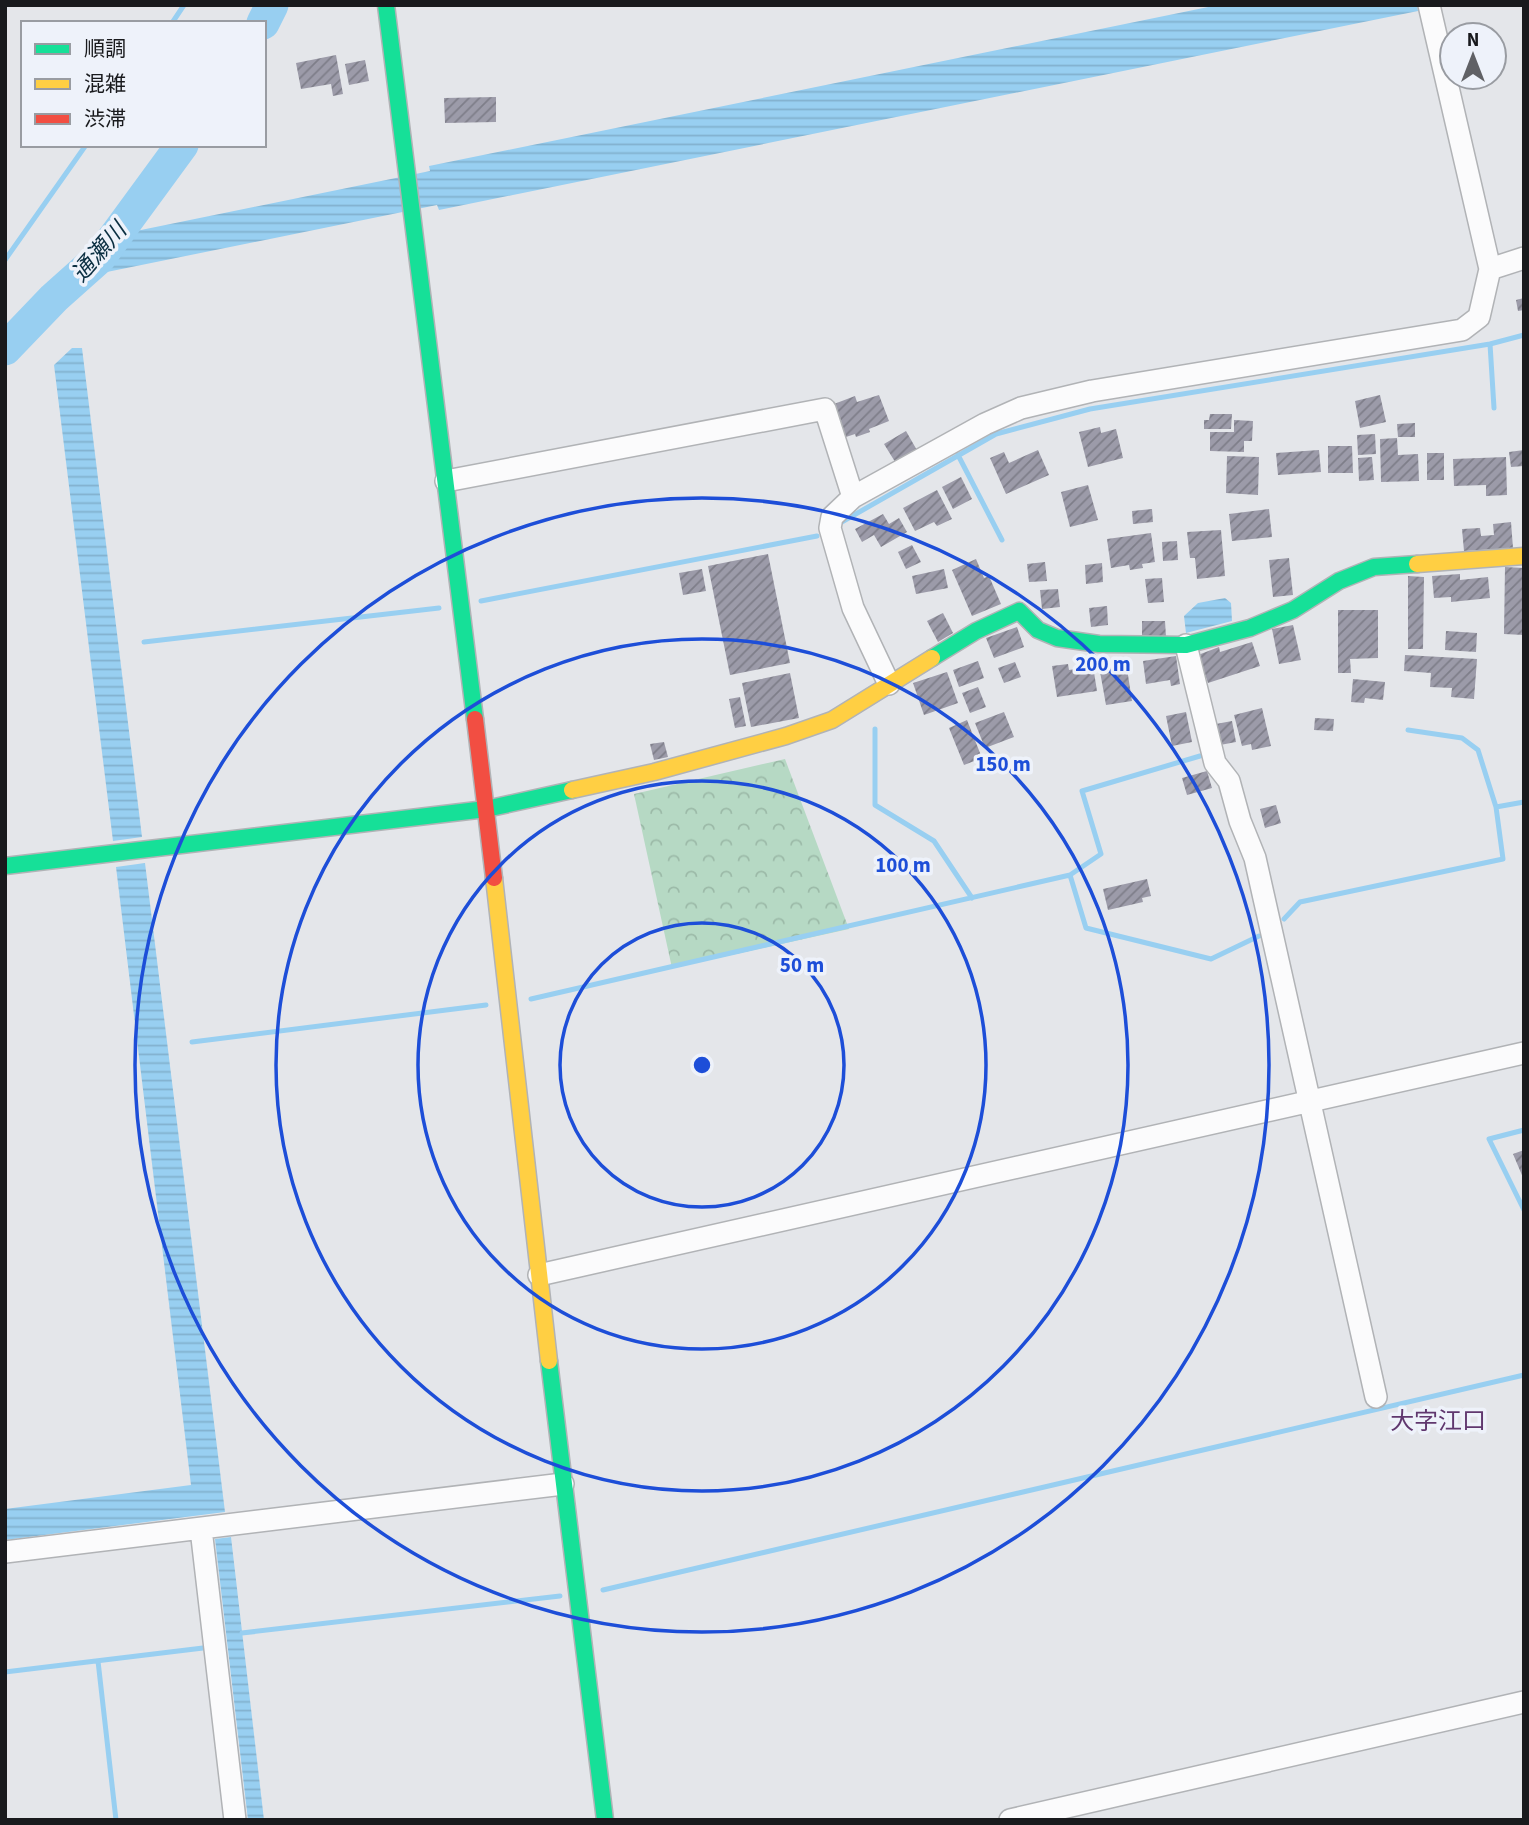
<svg xmlns="http://www.w3.org/2000/svg" width="1529" height="1825" font-family="'Source Sans 3','Noto Sans JP',sans-serif">
  <style>
    .park { fill: url(#park-crowns) }
    .water { fill: url(#water-rules) }
    .lines { fill: none; stroke-linecap: round; stroke-linejoin: round }
    .stream { stroke: #98cff1; stroke-width: 5 }
    .river { stroke: #98cff1; stroke-width: 33 }
    .building { fill: url(#building-hatch) }
    .street-casing { stroke: #b1b3b6; stroke-width: 24 }
    .fast-casing { stroke: #b1b3b6; stroke-width: 19 }
    .slow-casing { stroke: #b1b3b6; stroke-width: 19 }
    .jam-casing { stroke: #b1b3b6; stroke-width: 19 }
    .street { stroke: #fbfbfc; stroke-width: 21 }
    .fast { stroke: #16e098; stroke-width: 16 }
    .slow { stroke: #ffcf43; stroke-width: 16 }
    .jam { stroke: #f24e42; stroke-width: 16 }
    .ring { fill: none; stroke: #1d4ed8; stroke-width: 3.5 }
    .labels { text-anchor: middle; dominant-baseline: central; stroke-width: 7; stroke-linejoin: round; paint-order: stroke }
    .water-label { font-size: 23px; font-style: italic; fill: #0b2f42; stroke: #eef2fa }
    .quarter-label { font-size: 24px; fill: #60376e; stroke: #eef2fa }
    .centre { fill: #1d4ed8; stroke: #eef2fa; stroke-width: 3.5 }
    .ring-label { font-size: 21px; text-anchor: middle; font-weight: bold; fill: #1d4ed8; stroke: #eef2fa; stroke-width: 7; stroke-linejoin: round; paint-order: stroke }
  </style>
  <defs>
    <pattern id="park-crowns" width="20" height="18" patternUnits="userSpaceOnUse" patternTransform="scale(1.75)"><rect width="20" height="18" fill="#b6d9c4"/><path d="M2 6a3 3 0 1 1 6 0M12 15a3 3 0 1 1 6 0" fill="none" stroke="#9cbaa8"/></pattern>
    <pattern id="water-rules" width="6" height="5" patternUnits="userSpaceOnUse" patternTransform="scale(1.75)"><rect width="6" height="5" fill="#98cff1"/><path d="M0 2.5h6" fill="none" stroke="#82b1ce"/></pattern>
    <pattern id="building-hatch" width="6" height="6" patternUnits="userSpaceOnUse" patternTransform="scale(1.75)"><rect width="6" height="6" fill="#9c9ba9"/><path d="M-1 1l2-2M0 6l6-6M5 7l2-2" fill="none" stroke="#7e7e89"/></pattern>
  </defs>
  <rect width="100%" height="100%" fill="#e4e6ea"/>
  <path class="park" d="M785,759l64,170 -177,39 -38,-174z"/>
  <path class="water" d="M1218,5h199l1,6 -979,199 -2,-5 -5,1 -335,68 39,-43 294,-60 -1,-5z
    M72,348h10l60,489 -29,4 -59,-476z
    M1225,598l6,5 1,18 -46,12 -2,-17 14,-13z
    M145,863l80,649 -220,28v-31l186,-24 -75,-618z
    M231,1537l33,283h-16l-33,-281z"/>
  <g class="lines">
    <path class="stream" d="M172,23l12,-18
      M100,257l20,-4
      M5,260l81,-115
      M1490,344l4,64
      M958,455l44,85
      M840,523l156,-89 94,-25 400,-65 34,-9
      M481,601l336,-65
      M144,642l295,-34
      M875,729v76l59,36 38,57
      M1408,730l54,8 16,12 18,57 28,-5
      M1070,875l31,-21 -19,-63 118,-35
      M1284,919l16,-17 203,-43 -7,-52
      M531,999l539,-124 16,53 125,31 48,-23
      M192,1042l294,-37
      M1524,1130l-35,9 35,71
      M603,1590l921,-215
      M242,1633l318,-37
      M98,1661l18,159
      M5,1672l198,-24"/>
    <path class="river" d="M263,23l9,-18
      M5,349l49,-51 46,-41 82,-112"/>
  </g>
  <path class="building" d="M336,55l7,39 -10,2 -2,-12 -30,5 -5,-26z
    M365,60l4,21 -20,4 -4,-21z
    M496,97v25l-51,1 -1,-25z
    M1524,298v12l-6,1 -2,-11z
    M879,395l10,26 -20,8 1,3 -14,5 -1,-3 -9,3 -12,-33 21,-8 2,6z
    M1380,395l6,27 -26,6 -5,-27z
    M1210,414h22l-1,15h-27v-9h5z
    M1234,420l19,1 -1,20h-8v11l-34,-1v-19h24z
    M1415,423v14h-17l-1,-13z
    M1100,427l1,6 15,-4 7,29 -35,9 -9,-35z
    M906,431l12,21 -21,13 -13,-21z
    M1375,434l1,20 -18,1 -1,-20z
    M1397,438l1,17 20,-1 1,27 -38,1 -1,-43z
    M1328,446h24l1,27h-25z
    M1038,450l11,25 -43,19 -16,-36 14,-6 5,11z
    M1319,450l2,22 -43,3 -2,-22z
    M1524,450v16l-13,1 -2,-15z
    M1427,453h17v27h-17z
    M1227,456l32,1 -1,38 -32,-2z
    M1372,457l2,23 -15,1 -1,-23z
    M1506,457l1,38 -21,1v-11l-32,1 -1,-27z
    M961,477l11,22 -19,10 -11,-22z
    M1088,485l10,35 -28,7 -9,-35z
    M937,490l15,29 -15,7 -3,-4 -19,9 -12,-23z
    M1152,509l1,13 -20,2 -1,-13z
    M1269,509l3,28 -40,4 -3,-27z
    M883,514l6,10 10,-6 8,14 -26,15 -7,-12 -12,7 -7,-13z
    M1511,522l2,26 -49,3 -2,-22 18,-1 1,8 13,-1 -1,-11z
    M1221,530l4,46 -28,3 -2,-21h-5l-3,-26z
    M1151,533l4,29 -13,2 1,4 -13,2 -1,-5 -18,3 -4,-29z
    M1177,541l1,19 -15,1 -1,-19z
    M912,545l9,17 -15,7 -8,-17z
    M768,554l22,109 -60,12 -22,-109z
    M1289,558l4,37 -20,2 -4,-37z
    M976,559l8,19 5,-2 12,28 -29,12 -20,-46z
    M1045,562l2,19 -18,1 -2,-18z
    M1102,563l1,19 -17,2 -1,-19z
    M1505,567l19,1v67l-20,-1z
    M702,569l4,22 -23,4 -4,-22z
    M944,569l4,19 -32,6 -4,-18z
    M1460,574v6l28,-3 2,21 -39,4v-5l-17,1 -2,-22z
    M1408,576l16,1 -1,72h-15z
    M1162,578l2,24 -16,1 -3,-24z
    M1058,589l2,18 -18,2 -2,-19z
    M1107,606l1,19 -17,2 -2,-19z
    M1338,610h40v48l-28,1 1,14h-13z
    M943,613l10,20 -15,9 -11,-21z
    M1142,621h23l1,16h-24z
    M1293,625l8,35 -22,4 -7,-35z
    M1017,627l7,20 -30,11 -8,-20z
    M1446,631l31,2 -1,19 -31,-2z
    M1252,642l8,24 -52,17 -10,-28 21,-8 1,5z
    M1405,655l72,4 -3,40 -23,-2 1,-9 -22,-1 1,-14 -27,-2z
    M1176,656l4,28 -9,2 -1,-6 -24,4 -3,-23z
    M978,661l6,17 -25,9 -6,-17z
    M1015,662l6,15 -17,6 -6,-15z
    M1126,662l6,39 -26,4 -7,-39z
    M1068,664l1,6 24,-4 4,25 -40,6 -5,-31z
    M947,672l11,31 -34,12 -11,-32z
    M790,673l9,45 -48,9 -9,-44z
    M1353,679l32,3 -2,18 -18,-2 -1,5 -13,-1z
    M978,687l8,20 -16,6 -8,-20z
    M740,697l6,29 -11,2 -6,-29z
    M1262,708l9,38 -19,4 -1,-6 -9,2 -8,-31z
    M1004,712l10,25 -29,11 -10,-25z
    M1186,712l6,30 -20,4 -6,-30z
    M1315,718l19,1 -1,12 -19,-1z
    M967,720l15,38 -18,7 -15,-37z
    M1232,721l4,21 -16,3 -4,-21z
    M664,742l4,15 -14,3 -4,-16z
    M1207,771l5,17 -25,7 -5,-17z
    M1276,805l5,18 -16,5 -5,-19z
    M1147,879l4,17 -9,2 1,4 -35,8 -5,-21z
    M1524,1150v30l-11,-26z"/>
  <g class="lines">
    <defs>
      <path id="street" d="M1490,269l34,-11
        M446,481l379,-72 28,88
        M1186,645l29,118 14,18 11,40 15,37 121,539
        M889,684l-36,-76 -23,-80 2,-11 21,-20 132,-73 36,-16 71,-17 370,-61 17,-13 11,-48 -61,-264
        M539,1275l985,-222
        M201,1529l34,291
        M5,1552l558,-68
        M1010,1820l514,-118"/>
      <path id="fast" d="M386,5l89,714
        M932,658l44,-27 43,-20 19,19 19,8 42,6 87,1 64,-17 43,-18 46,-29 35,-14 43,-3
        M5,866l481,-57 86,-19
        M549,1361l56,459"/>
      <path id="slow" d="M1417,564l107,-8
        M572,790l82,-18 132,-36 46,-16 100,-62
        M494,878l55,483"/>
      <path id="jam" d="M475,719l19,159"/>
    </defs>
    <use href="#street" class="street-casing"/>
    <use href="#fast" class="fast-casing"/>
    <use href="#slow" class="slow-casing"/>
    <use href="#jam" class="jam-casing"/>
    <use href="#street" class="street"/>
    <use href="#fast" class="fast"/>
    <use href="#slow" class="slow"/>
    <use href="#jam" class="jam"/>
  </g>
  <g class="ring">
    <circle cx="702" cy="1065" r="142"/>
    <circle cx="702" cy="1065" r="284"/>
    <circle cx="702" cy="1065" r="426"/>
    <circle cx="702" cy="1065" r="567"/>
  </g>
  <g class="labels">
    <g class="water-label">
      <text transform="translate(99 252) rotate(-49)">通瀬川</text>
    </g>
    <g class="quarter-label">
      <text x="1438" y="1421">大字江口</text>
    </g>
  </g>
  <circle cx="702" cy="1065" r="10" class="centre"/>
  <g class="ring-label">
    <text x="1103" y="671">200 m</text>
    <text x="1003" y="771">150 m</text>
    <text x="903" y="872">100 m</text>
    <text x="802" y="972">50 m</text>
  </g>
  <rect width="1529" height="1825" fill="none" stroke="#191a1d" stroke-width="14"/>
  <rect x="21" y="21" width="245" height="126" fill="#eef2fa" stroke="#999ca2" stroke-width="2"/>
  <rect x="35" y="44" width="35" height="10" fill="#16e098" stroke="#999ca2" stroke-width="2"/>
  <text x="84" y="56" font-size="21" fill="#191a1d">順調</text>
  <rect x="35" y="79" width="35" height="10" fill="#ffcf43" stroke="#999ca2" stroke-width="2"/>
  <text x="84" y="91" font-size="21" fill="#191a1d">混雑</text>
  <rect x="35" y="114" width="35" height="10" fill="#f24e42" stroke="#999ca2" stroke-width="2"/>
  <text x="84" y="126" font-size="21" fill="#191a1d">渋滞</text>
  <g transform="translate(1473 56)"><circle r="33" fill="#eef2fa" stroke="#999ca2" stroke-width="2"/>
  <path d="M0-5L12 26L0 18L-12 26Z" fill="#606165"/>
  <text y="-10" font-size="19" font-weight="bold" text-anchor="middle" fill="#191a1d">N</text>
  </g>
</svg>
